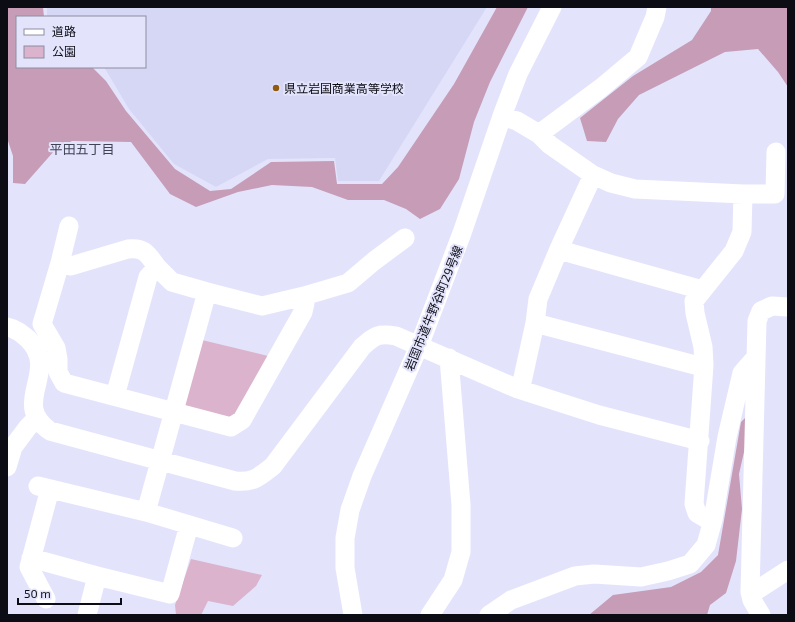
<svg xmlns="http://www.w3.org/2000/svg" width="795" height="622" font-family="'Exo 2','Noto Sans JP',sans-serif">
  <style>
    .built { fill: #d6d7f5 }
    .green { fill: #dbb3cc }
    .forest { fill: #c69cb6 }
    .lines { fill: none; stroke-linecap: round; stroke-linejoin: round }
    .minor { stroke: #fff; stroke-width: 19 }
    .poi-dot { fill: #905a10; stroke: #e3e4fc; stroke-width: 1.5 }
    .labels { text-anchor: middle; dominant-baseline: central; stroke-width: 4; stroke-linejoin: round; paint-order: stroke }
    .poi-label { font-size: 12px; fill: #0c0c14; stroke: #e3e4fc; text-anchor: start }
    .street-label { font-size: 12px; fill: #0c0c14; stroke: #e3e4fc }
    .neighbourhood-label { font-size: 13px; fill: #424256; stroke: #e3e4fc }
  </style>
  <rect width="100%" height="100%" fill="#e3e4fc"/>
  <path class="built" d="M47,7h440l-108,174h-41l-3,-23 -67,1 -52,28 -42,-23 -45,-55 -25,-42h41v-50h-98z"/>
  <path class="green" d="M202,340l66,16 -31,62 -8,3 -43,-12 -3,-12z
    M191,559l71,16 -6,11 -23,20 -25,-5 -7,14h-25l-1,-10z"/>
  <path class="forest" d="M7,7h36l1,10h-27v50h75l14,14 20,30 49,58 35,22 21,-2 40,-27 63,-1 3,23h45l16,-17 56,-83 43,-77h31l-38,75 -16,40 -15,57 -19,30 -20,10 -14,-10 -22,-9h-36l-36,-13 -40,-2 -34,7 -42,15 -26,-13 -39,-52 -59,-1 -17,9 -30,34 -12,-1v-27l-6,-18z
    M711,7h77v80l-10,-15 -20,-23 -33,3 -86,43 -21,24 -12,23 -19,-1 -7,-23 53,-42 59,-36 19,-29z
    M747,416l2,14 -10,44 3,35 -6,52 -10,32 -16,12 -3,10h-118l24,-20 58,-8 30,-15 17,-17 23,-133z"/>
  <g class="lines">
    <path class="minor" d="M502,116l15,5 22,13 11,11 43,30 18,8 24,6 108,5h32l1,-42
      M539,134l62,-46 37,-31 17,-40 2,-10
      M69,226l-9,37 -18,61 14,24 2,11v13l6,11 167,44 11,-7 61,-108 2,-9 -1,-7
      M559,249l11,4 125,35 6,4
      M60,263l11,3 57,-17c17,-2 20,6 29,18l-9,10 -33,119
      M157,267l15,15 35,10
      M535,323l160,42h9
      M7,327c9,2 14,6 21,12 33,33 -19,64 22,92l185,50c18,2 24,-4 38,-15l89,-119c13,-12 17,-14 34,-11l122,53 81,26 101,26
      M518,389l4,-7 13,-59 3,-24 21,-50 34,-74
      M7,467l6,-20 15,-20 8,-8
      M38,486l108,26 87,26
      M146,512l61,-220 55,14 42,-10 44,-13 26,-22 31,-23
      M713,520l-6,-1 -10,-6 -3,-9 10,-139 -1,-18 -8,-34 -1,-12 40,-50 8,-19 1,-38
      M31,558l66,18 -10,39
      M97,576l73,18 19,-69
      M750,592l7,-2 31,-20
      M46,599l-17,-32 21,-78
      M353,615l-8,-47v-30l5,-28 12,-34 57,-130 43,-113 40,-117 16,-42 34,-67
      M430,615l23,-35 8,-28v-47l-12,-147
      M489,615l22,-15 64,-24 19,-2 47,3 27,-6 22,-7 16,-19 7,-25 14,-83 15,-64 14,-16
      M761,615l-9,-15 -2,-8 7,-271 4,-10 11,-5 16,1"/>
  </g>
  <circle class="poi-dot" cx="276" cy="88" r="4"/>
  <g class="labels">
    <g class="poi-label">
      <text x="284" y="88">県立岩国商業高等学校</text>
    </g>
    <g class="street-label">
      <text transform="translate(433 308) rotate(-68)">岩国市道牛野谷町29号線</text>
    </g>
    <g class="neighbourhood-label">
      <text x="82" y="149">平田五丁目</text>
    </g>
  </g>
  <rect width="795" height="622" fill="none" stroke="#0c0c14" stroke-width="16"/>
  <rect x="16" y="16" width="130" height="52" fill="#e3e4fc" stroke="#8d8e9f"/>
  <rect x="24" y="29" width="20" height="6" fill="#ffffff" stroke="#8d8e9f"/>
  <text x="52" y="36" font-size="12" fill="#0c0c14">道路</text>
  <rect x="24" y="46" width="20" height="12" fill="#dbb3cc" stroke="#8d8e9f"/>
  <text x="52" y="56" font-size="12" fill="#0c0c14">公園</text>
  <path d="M18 598v6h103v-6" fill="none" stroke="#0c0c14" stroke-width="2"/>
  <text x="24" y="598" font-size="12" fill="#0c0c14" stroke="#e3e4fc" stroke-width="3" paint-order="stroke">50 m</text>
</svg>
